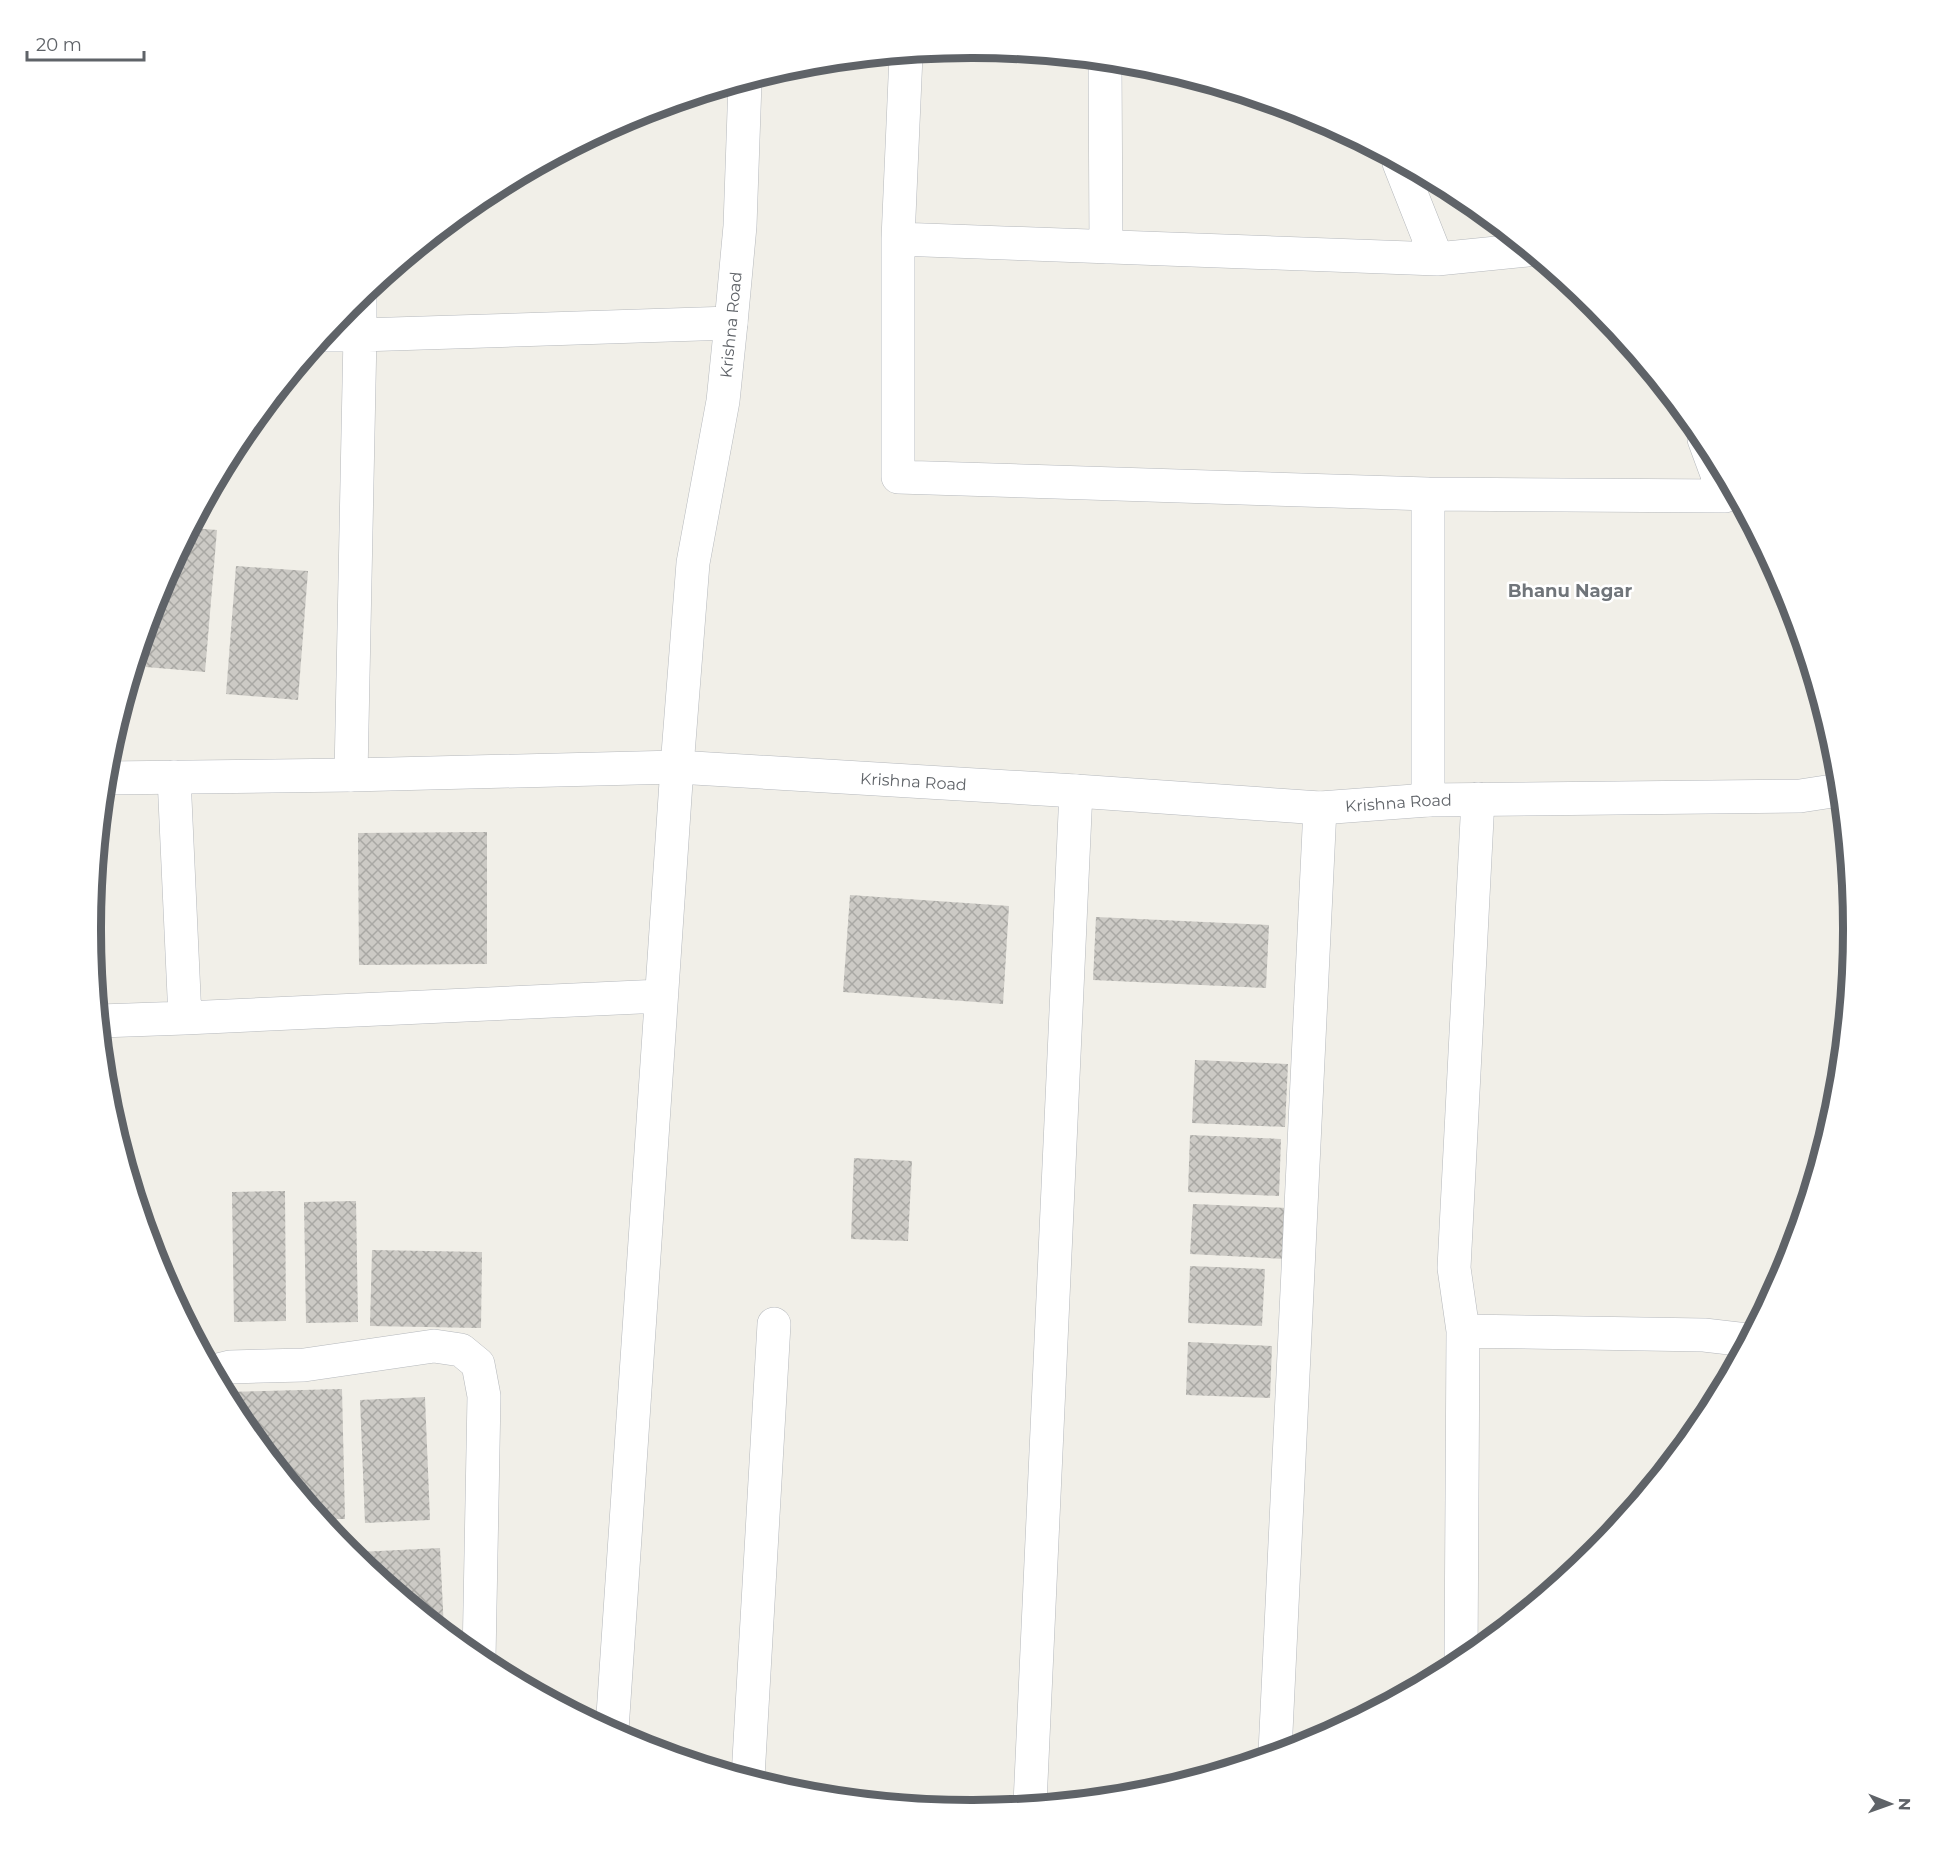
<svg xmlns="http://www.w3.org/2000/svg" width="1944" height="1858" font-family="Montserrat,sans-serif">
  <style>
    .building { fill: url(#building-cross-hatch) }
    .lines { fill: none; stroke-linecap: round; stroke-linejoin: round }
    .minor-casing { stroke: #b5b8bc; stroke-width: 34 }
    .tertiary-casing { stroke: #b5b8bc; stroke-width: 34 }
    .minor { stroke: #fff; stroke-width: 33 }
    .tertiary { stroke: #fff; stroke-width: 33 }
    .labels { text-anchor: middle; dominant-baseline: central; stroke-width: 5; stroke-linejoin: round; paint-order: stroke }
    .street-label { font-size: 16px; fill: #5f6368; stroke: #fff }
    .neighbourhood-label { font-size: 18px; font-weight: bold; fill: #70757a; stroke: #fff }
    .rim { fill: none; stroke: #5f6368; stroke-width: 8 }
  </style>
  <defs>
    <pattern id="building-cross-hatch" width="8" height="8" patternUnits="userSpaceOnUse" patternTransform="scale(1.5)"><rect width="8" height="8" fill="#cccac5"/><path d="M0 0l8 8M0 8l8-8" fill="none" stroke="#a9a8a4"/></pattern>
  </defs>
  <rect width="100%" height="100%" fill="#f1efe8"/>
  <path class="building" d="M192,528l25,2 -12,142 -59,-5 4,-49 8,-26z
    M236,566l72,5 -10,129 -72,-6z
    M487,832v132l-128,1 -1,-132z
    M850,895l159,11 -6,98 -160,-12z
    M1096,917l173,8 -3,63 -173,-8z
    M1195,1060l93,4 -3,63 -93,-4z
    M1190,1135l91,4 -2,57 -91,-4z
    M854,1158l58,3 -4,80 -57,-2z
    M285,1191l1,130 -52,1 -2,-130z
    M356,1201l2,121 -52,1 -2,-121z
    M1193,1204l95,4 -3,51 -95,-5z
    M372,1250l110,2 -1,76 -111,-2z
    M1190,1266l75,3 -3,57 -74,-3z
    M1188,1342l84,4 -2,52 -84,-3z
    M342,1389l3,130h-23l-83,-101 -14,-26z
    M425,1397l5,123 -65,3 -5,-123z
    M440,1548l4,82 -84,-69 -1,-9z"/>
  <g class="lines">
    <defs>
      <path id="minor" d="M1105,61l1,186
        M1399,163l38,96
        M898,239l8,-184
        M325,335h35v-38
        M1428,494l297,2 -21,-57
        M351,775l9,-440 371,-12
        M1428,800v-306l-530,-17v-238l539,20 90,-9
        M185,1018l476,-22
        M100,1021l85,-3 -11,-241
        M1463,1331l241,4 43,5
        M214,1371l16,-4 74,-2 130,-19 27,4 17,14 6,32 -5,263
        M1461,1662l2,-331 -9,-63 24,-469
        M612,1730l65,-963
        M1275,1753l45,-945
        M748,1777l26,-453
        M1030,1804l46,-1013"/>
      <g id="tertiary">
        <path id="s1" d="M677,767l16,-204 30,-162 8,-78 9,-97 5,-144"/>
        <path id="s2" d="M106,778l245,-3 326,-8 399,24 244,17 108,-8 372,-4 39,-6"/>
      </g>
    </defs>
    <use href="#minor" class="minor-casing"/>
    <use href="#tertiary" class="tertiary-casing"/>
    <use href="#minor" class="minor"/>
    <use href="#tertiary" class="tertiary"/>
  </g>
  <g class="labels">
    <g class="street-label">
      <text stroke="none"><textPath href="#s1" startOffset="446">Krishna Road</textPath></text>
      <text stroke="none"><textPath href="#s2" startOffset="808">Krishna Road</textPath></text>
      <text stroke="none"><textPath href="#s2" startOffset="1294">Krishna Road</textPath></text>
    </g>
    <g class="neighbourhood-label">
      <text x="1570" y="591">Bhanu Nagar</text>
    </g>
  </g>
  <path d="M0 0H1944V1858H0ZM971 58H973A870 870 0 0 1 1843 928V930A870 870 0 0 1 973 1800H971A870 870 0 0 1 101 930V928A870 870 0 0 1 971 58Z" fill="#fff" fill-rule="evenodd"/>
  <path class="rim" d="M971 58H973A870 870 0 0 1 1843 928V930A870 870 0 0 1 973 1800H971A870 870 0 0 1 101 930V928A870 870 0 0 1 971 58Z"/>
  <g transform="translate(1890 1804) rotate(91)" stroke="#ffffff" stroke-width="4.5" paint-order="stroke">
  <path d="M0-4.5L10 22L0 15L-10 22Z" fill="#5f6368"/>
  <text y="-9" font-size="16" font-weight="bold" text-anchor="middle" fill="#5f6368">N</text>
  </g>
  <path d="M27 51v9h117v-9" fill="none" stroke="#5f6368" stroke-width="3"/>
  <text x="36" y="51" font-size="18" fill="#5f6368" stroke="#ffffff" stroke-width="4.5" paint-order="stroke">20 m</text>
</svg>
